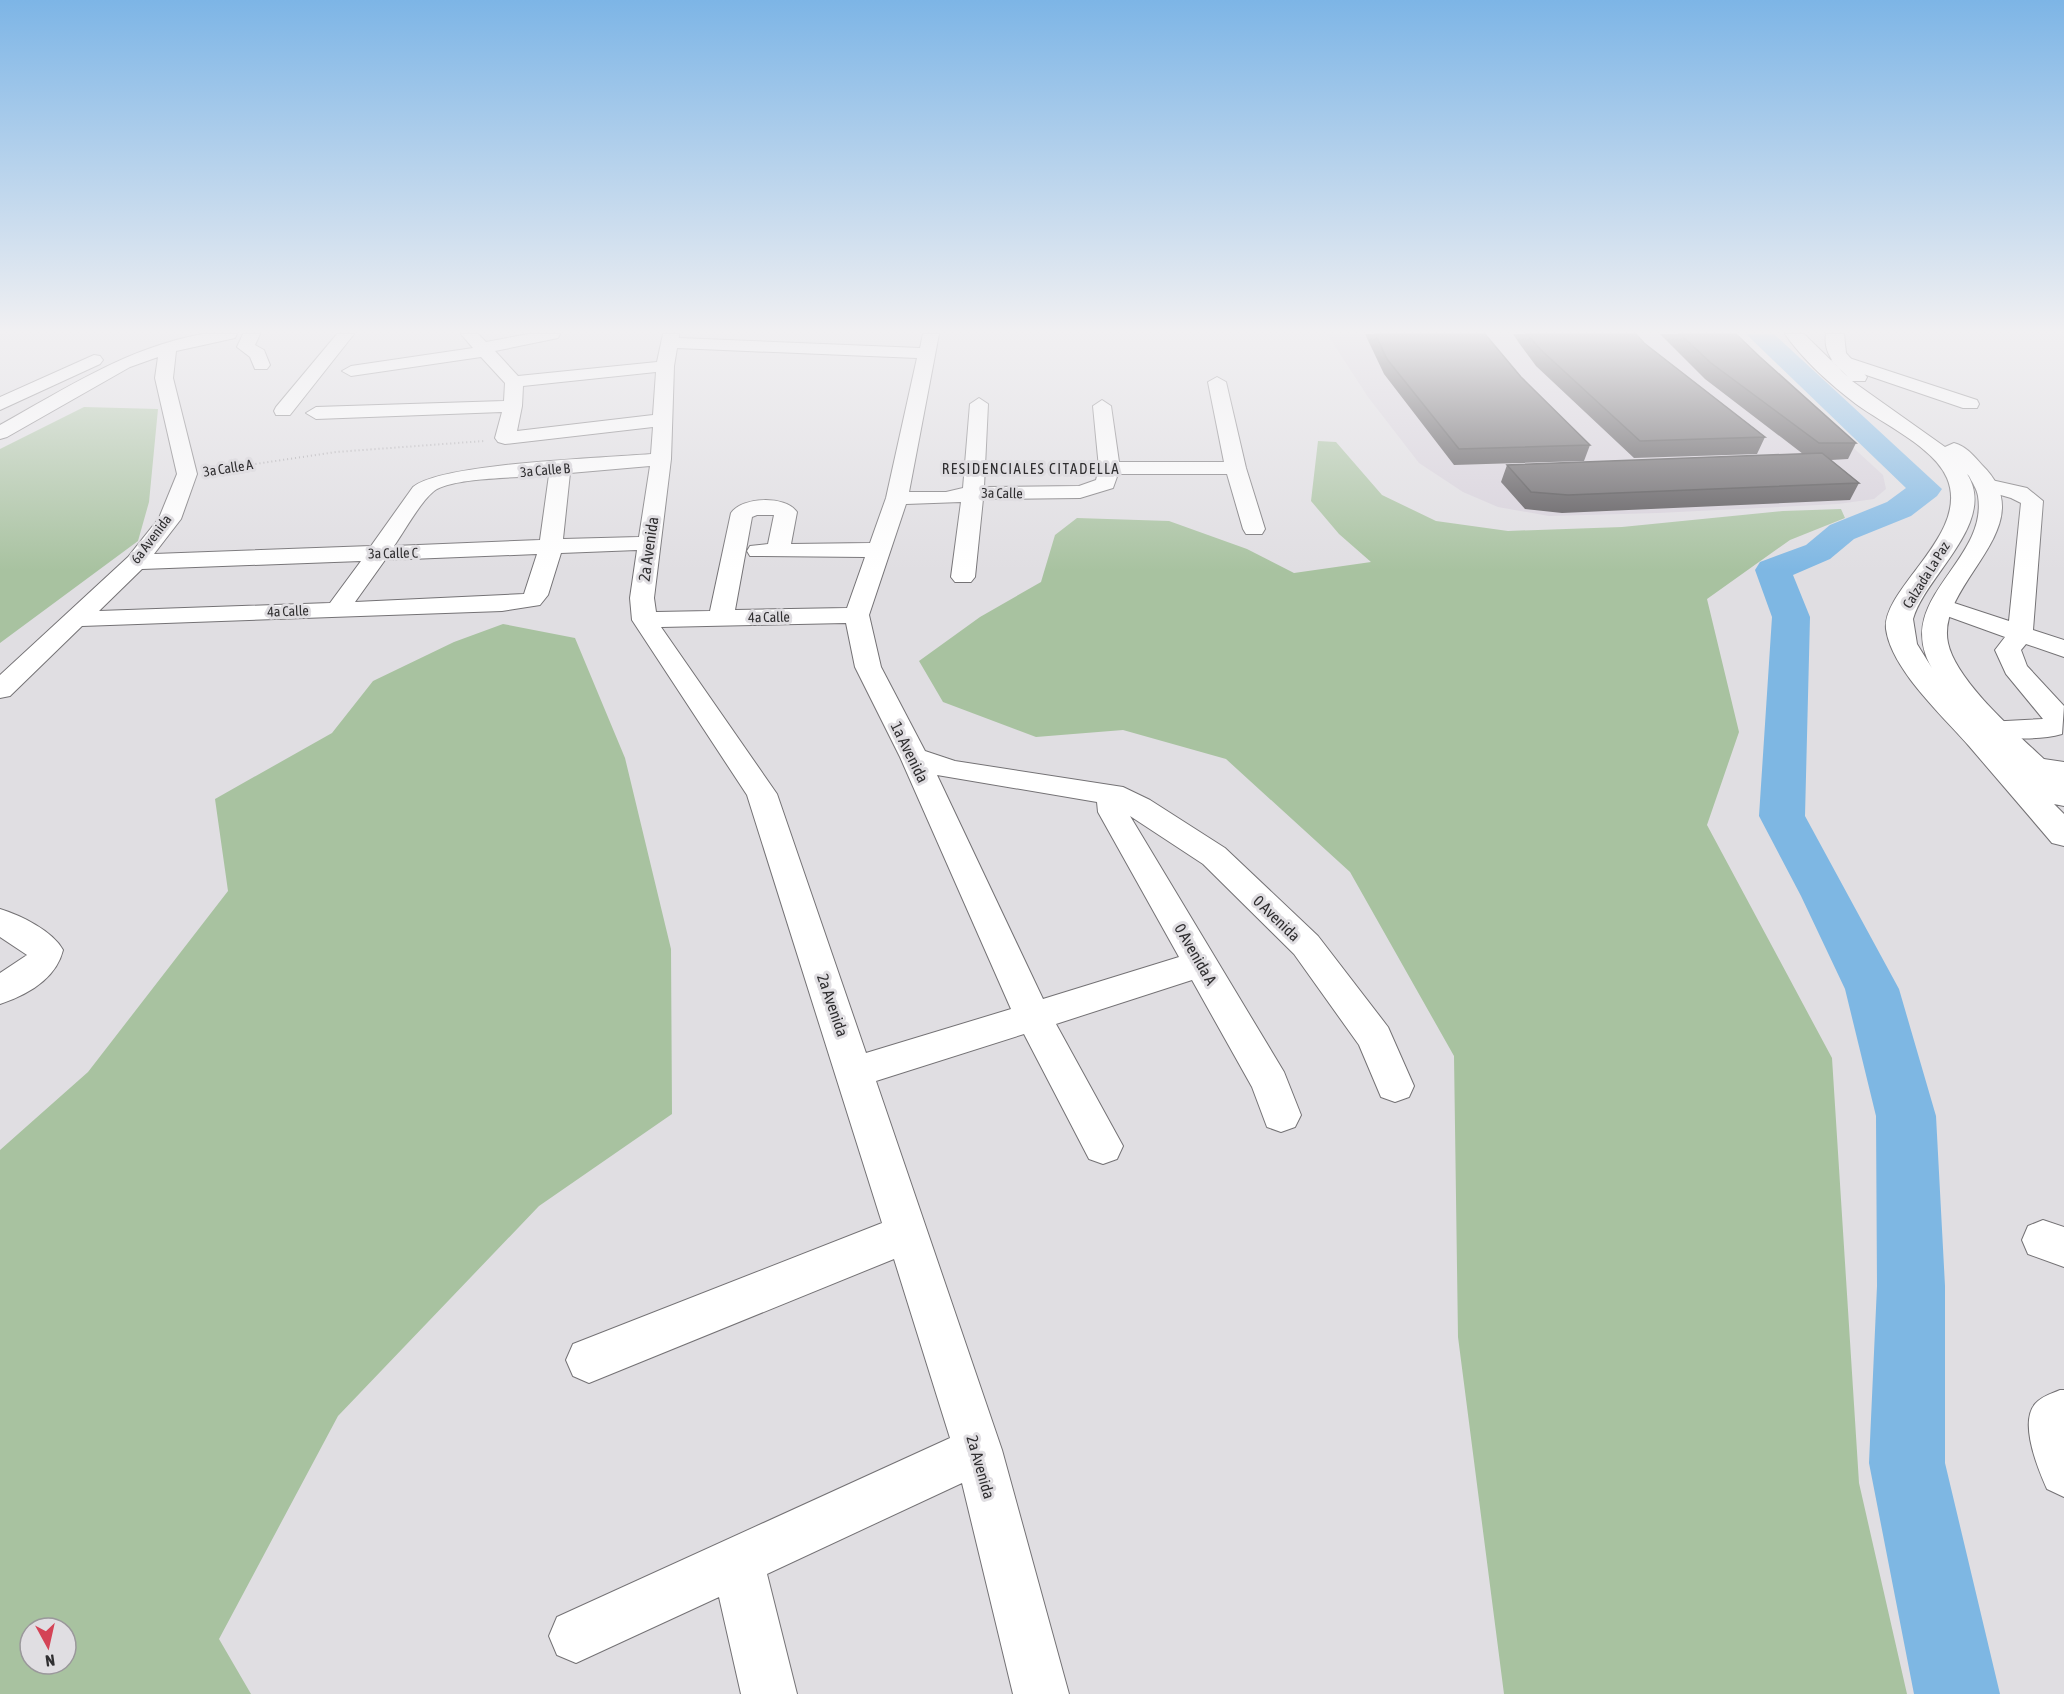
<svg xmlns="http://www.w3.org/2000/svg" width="2064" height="1694" font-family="'Asap Condensed',sans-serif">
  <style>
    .built { fill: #d6d0da }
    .green { fill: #a8c2a0; fill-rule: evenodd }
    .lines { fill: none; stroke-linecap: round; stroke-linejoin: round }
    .river { fill: #7eb7e3; fill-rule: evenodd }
    .minor-casing { stroke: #747275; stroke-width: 2 }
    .major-casing { stroke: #747275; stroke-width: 2 }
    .path { stroke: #a5a3a7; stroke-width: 2; stroke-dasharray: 1 3; stroke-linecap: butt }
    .minor { fill: #fff; fill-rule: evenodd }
    .major { fill: #fff; fill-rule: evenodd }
    .wall { fill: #514e51 }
    .building { fill: #5e5b5e; stroke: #424042; stroke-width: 1.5 }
    .labels { text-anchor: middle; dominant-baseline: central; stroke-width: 6; stroke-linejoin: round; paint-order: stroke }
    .far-street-label { font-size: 14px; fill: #302f31; stroke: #e0dee2 }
    .far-neighbourhood-label { font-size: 15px; letter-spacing: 1.5px; fill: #302f31; stroke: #e0dee2 }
    .street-label { font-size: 16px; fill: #302f31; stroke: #e0dee2 }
  </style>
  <rect width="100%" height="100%" fill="#e0dee2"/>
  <path class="built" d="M1327,334h411l33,38 112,103 3,14 -12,10 -36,5 -180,9 -109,3 -51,-9 -35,-15 -44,-29 -51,-66z"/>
  <path class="green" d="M84,407l74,2 -9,93 -11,39 -138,102v-194z
    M1318,441l18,1 46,53 54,26 72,10 114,-4 161,-16 58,-2 4,9 -55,22 -83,59 32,133 -32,93 125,233 27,425 48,211h-403l-46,-357 -4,-281 -104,-184 -124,-113 -103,-29 -87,7 -93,-35 -24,-41 61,-44 61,-35 14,-47 22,-17 92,3 78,28 47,24 77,-11 -32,-28 -28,-33z
    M503,624l72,14 50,120 46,191 1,165 -133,92 -201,210 -119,223 32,55h-251v-544l88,-78 140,-181 -13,-92 117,-66 41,-52 81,-39zM30,1628h36v36h-36z"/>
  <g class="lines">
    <path class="river" d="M1746,334h28l168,155 -5,7 -26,20 -57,23 -24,20 -37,16 17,42 -5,199 94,173 37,127 9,170v177l55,231h-86l-45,-231 8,-177 -1,-170 -31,-127 -44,-93 -42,-80 13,-199 -17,-47 5,-8 46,-17 24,-20 57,-23 19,-14z"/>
    <defs>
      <path id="minor" d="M203,334h34l-2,4 -59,13 -3,27 24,96 -16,45 -27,35 217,-8 42,-59c29,-24 192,-29 238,-33l2,-27 -148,17 -7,-2 -3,-4 7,-26 -186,7 -10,-6 10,-6 188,-6 1,-18 -24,-26 -130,19 -9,-5 9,-5 122,-18 -12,-14h17l8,8 42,-8h32l-2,4 -63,13 23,25 139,-14 6,-28h16v4l241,10 3,-14h16l-30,158h37l17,-4 7,-84 9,-6 9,6 -4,83 95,-1 17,-6 3,-12 -6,-62 9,-6 9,6 8,56h105l-16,-80 9,-5 9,5 20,86 19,61 -3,5h-16l-3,-5 -16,-55h-109l-5,14 -33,10 -97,1 -8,78 -4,5h-16l-4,-5 10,-75 -55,2 -37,111 12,52 44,84 30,10 168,26 27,13 75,48 93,88 70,91 26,59 -5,11 -14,5 -14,-5 -22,-52 -65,-91 -91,-90 -73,-48 154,256 17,43 -6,12 -14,5 -14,-5 -15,-40 -60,-107 -136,44 67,122 -6,13 -14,5 -14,-5 -65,-125 -148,47 126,369 67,244h-56l-51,-211 -195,91 30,120h-56l-22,-97 -143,66 -19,-8 -8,-19 8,-19 393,-179 -56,-179 -305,124 -16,-7 -7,-16 7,-16 309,-121 -135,-428 -115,-175 -2,-22 7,-48 -76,3 -13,42 -8,10 -38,6 -420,15 -72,70 -10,2v-23l128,-118 31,-39 18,-44 -22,-96 3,-21 -28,10 -123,70 -7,2v-14c65,-36 128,-78 203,-91zM677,348l240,10 -31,140 -16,45 -79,1 6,-32c-12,-17 -55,-15 -66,1l-21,98 -54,1 -2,-14 17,-139 3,-93zM656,372l-3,43 -136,16 5,-25 1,-20zM650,466l-11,71 -76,2 7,-66zM549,475l-9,65 -146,6c10,-14 29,-49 43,-57 23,-12 84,-11 112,-14zM757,515h17l-6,29 -18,2 -3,5 3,5 115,1 -18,51 -112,2 17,-93zM537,554l-13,40 -169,8 30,-42zM361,561l-31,42 -231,8 43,-42zM846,623l9,44 45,90 111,252 -145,44 -89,-259 -116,-167zM937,775l160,27 1,10 81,145 -136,42z
        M243,334h17l-5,11 9,5 6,15 -3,4h-12l-5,-12 -13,-10z
        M337,334h17l-64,81h-14l-2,-4 2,-4z
        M94,355l6,1 3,4 -3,4 -100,46v-13z
        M1840,355l137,45 2,4 -2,4h-14l-129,-44 -3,-4z
        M1987,479l40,9 16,13 -10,129 31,10v17l-38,-13 -5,6 6,16 37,40 -2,28c-22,6 -53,6 -75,0l-4,-6 4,-6 56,-3 -37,-45 -11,-24 10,-13 -72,-26 -3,-5 3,-5 9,-2 67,22 12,-118 -10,-5 -31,-9 -4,-4 4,-4z
        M2037,758l27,4v18l-37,-6 -5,-7 5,-7z
        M0,909c20,6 53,22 63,41 -7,29 -36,45 -63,54v-31l27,-18 -27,-18z
        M2043,1220l21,7v40l-36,-13 -6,-14 6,-14z
        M2060,1390h4v107l-17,-8c-9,-20 -28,-66 -12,-85 7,-8 16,-10 25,-14z"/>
      <path id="major" d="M1785,334h19l44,43c-13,-12 -25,-24 -22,-43h18l2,19 21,24 -2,4h-13l93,66 9,-4c12,3 20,13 28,22 64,62 -47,118 -34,178 9,43 85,104 116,135v28l-10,-2 10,10v32l-12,-3c-27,-32 -55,-64 -83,-97 -26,-30 -78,-77 -83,-117 -4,-41 85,-95 61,-151 -13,-31 -64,-54 -91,-74 -25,-19 -53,-44 -71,-70zM1967,474l2,2c3,6 8,13 9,20 11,67 -91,105 -43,177l-18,-29 -4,-25c12,-43 85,-97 54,-145z"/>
    </defs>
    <use href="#minor" class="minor-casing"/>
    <use href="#major" class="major-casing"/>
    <path class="path" d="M208,471l128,-19 148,-11"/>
    <use href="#minor" class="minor"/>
    <use href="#major" class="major"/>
  </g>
  <path class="wall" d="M1365,334h120l36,43 69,68 -6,16 -130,4 -70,-91z
    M1513,334h123l8,9 121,94 -8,17 -123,4 -98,-92 -17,-23z
    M1660,334h76l24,23 96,86 -8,16 -17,1 28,23 -9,17 -288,13 -37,-4 -24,-27 6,-17 296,-11 -98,-75z"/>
  <path class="building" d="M1375,334h110l36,43 69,68 -131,4 -72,-90z
    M1527,334h109l8,9 121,94 -125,4 -99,-91z
    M1680,334h56l24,23 96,86h-37l-108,-80z
    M1822,453l37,30 -291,12 -37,-3 -24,-27z"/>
  <linearGradient id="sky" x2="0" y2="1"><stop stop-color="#7db5e6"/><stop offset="0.58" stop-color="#f1f0f2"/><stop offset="1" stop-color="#f1f0f2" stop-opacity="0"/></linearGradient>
  <rect width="2064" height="571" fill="url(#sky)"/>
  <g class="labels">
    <g class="far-street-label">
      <text transform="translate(228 468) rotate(-9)">3a Calle A</text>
      <text transform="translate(545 470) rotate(-5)">3a Calle B</text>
      <text transform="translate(1002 493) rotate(1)">3a Calle</text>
      <text transform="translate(151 539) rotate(-53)">6a Avenida</text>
      <text transform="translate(393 553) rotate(-1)">3a Calle C</text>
      <text transform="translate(1926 575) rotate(-58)">Calzada La Paz</text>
      <text transform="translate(288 611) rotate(-2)">4a Calle</text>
      <text transform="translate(769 617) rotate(-1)">4a Calle</text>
    </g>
    <g class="far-neighbourhood-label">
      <text x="1031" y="468">RESIDENCIALES CITADELLA</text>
    </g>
    <g class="street-label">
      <text transform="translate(648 549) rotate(-82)">2a Avenida</text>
      <text transform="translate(910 752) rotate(64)">1a Avenida</text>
      <text transform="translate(1277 918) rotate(44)">0 Avenida</text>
      <text transform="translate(1196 954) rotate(60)">0 Avenida A</text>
      <text transform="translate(833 1005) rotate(71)">2a Avenida</text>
      <text transform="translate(981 1467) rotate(74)">2a Avenida</text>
    </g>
  </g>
  <g transform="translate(48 1646) rotate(172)"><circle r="28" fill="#e0dee2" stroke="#9a989b" stroke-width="1.5"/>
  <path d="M0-4.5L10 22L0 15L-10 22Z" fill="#d44356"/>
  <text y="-9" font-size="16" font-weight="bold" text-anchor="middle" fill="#302f31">N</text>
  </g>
</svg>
